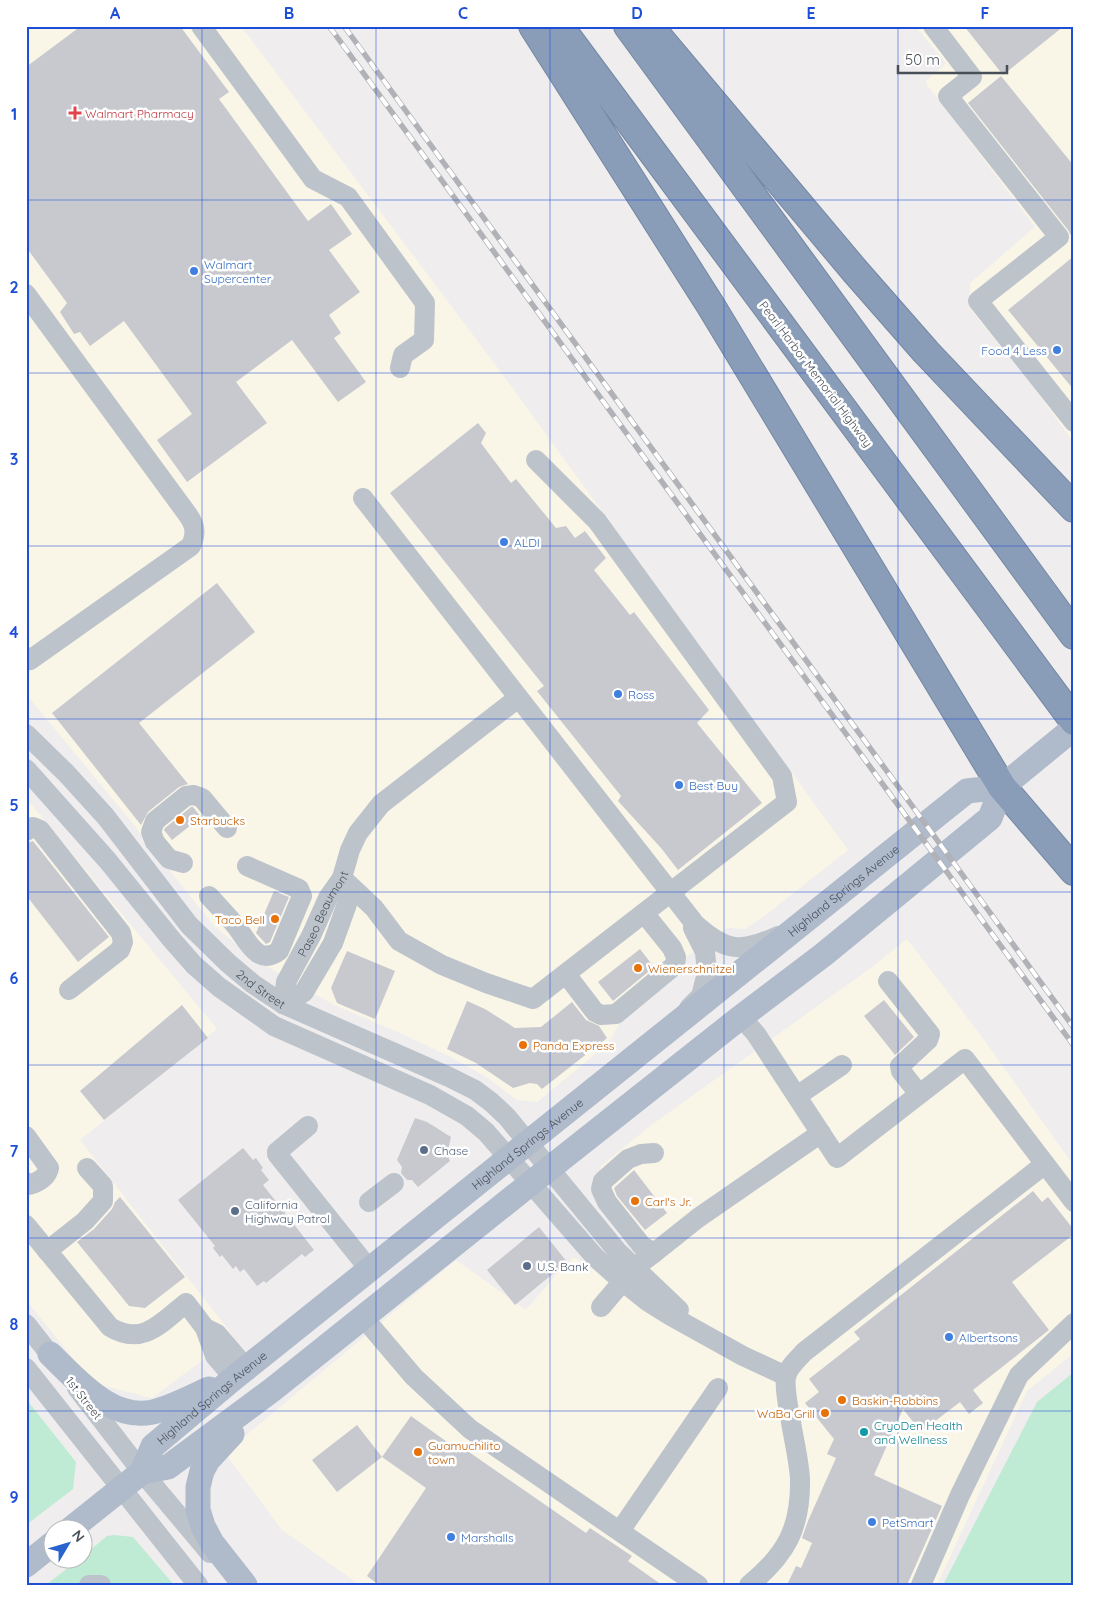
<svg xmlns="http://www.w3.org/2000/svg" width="1100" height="1611" font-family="Quicksand,sans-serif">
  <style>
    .commercial { fill: #faf6e7 }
    .green { fill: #bfead3 }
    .building { fill: #c7c9cf }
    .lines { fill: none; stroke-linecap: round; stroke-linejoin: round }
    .highway-casing { stroke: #7487a3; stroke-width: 30 }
    .minor { stroke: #bcc3cb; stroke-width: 20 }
    .major { stroke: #afbaca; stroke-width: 25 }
    .highway { stroke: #899cb8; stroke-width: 28 }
    .rail-casing { stroke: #b0b2b7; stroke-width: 5.5 }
    .rail { stroke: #fff; stroke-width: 4; stroke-dasharray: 11; stroke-linecap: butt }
    .grid { fill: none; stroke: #1d4ed8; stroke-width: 1; stroke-opacity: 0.55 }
    .health-dot { fill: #e0444e; stroke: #fff; stroke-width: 2 }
    .shop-dot { fill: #3f7fe0; stroke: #fff; stroke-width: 2 }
    .food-dot { fill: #e8710a; stroke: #fff; stroke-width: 2 }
    .service-dot { fill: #5c6f8a; stroke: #fff; stroke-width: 2 }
    .culture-dot { fill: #0f9aa8; stroke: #fff; stroke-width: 2 }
    .labels { text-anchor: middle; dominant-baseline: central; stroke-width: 5; stroke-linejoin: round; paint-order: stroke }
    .health-label { font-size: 12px; fill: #be3a42; stroke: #fff; text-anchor: start }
    .shop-label { font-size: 12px; fill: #366cbe; stroke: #fff; text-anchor: start }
    .street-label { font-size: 12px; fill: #474f58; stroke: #fff }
    .food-label { font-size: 12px; fill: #c56008; stroke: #fff; text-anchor: start }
    .service-label { font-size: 12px; fill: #4e5e75; stroke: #fff; text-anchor: start }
    .culture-label { font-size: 12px; fill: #0d838f; stroke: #fff; text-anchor: start }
    .neatline { fill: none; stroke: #1d4ed8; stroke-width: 2 }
    .grid-label { font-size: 16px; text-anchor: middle; font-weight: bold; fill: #1d4ed8 }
  </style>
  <rect width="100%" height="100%" fill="#efeded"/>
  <path class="commercial" d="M26,26h215l259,345 348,479 -85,67 -18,12 -18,-1 -41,29 -15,21 -51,44 -9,17 -24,22 -50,41 -20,-2 -29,-22 -39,-22 -51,-24 -62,-26 -82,-47 -41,-34 -83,-105 -104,-126z
    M915,26h159v417l-43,-59 -61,-75v-26l65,-56 -110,-145 21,-19z
    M26,798l191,231 -137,111 154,197 -82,61 -59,-15 -67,-83z
    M907,939l75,98 92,129v187l-47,38 -90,194h-577l-78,-55 -57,-77 231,-193 70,50 28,-33 20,-20 27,17 36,-24 -42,-58 6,-26 49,-40 218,-156z"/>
  <path class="green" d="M1074,1372v213h-131l94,-183z
    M26,1399l50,63 -3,27 -47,36z
    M114,1535l19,2 41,48h-128l33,-26 3,-1 1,-2 24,-20z"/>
  <path class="building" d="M81,26h99l49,66 -10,7 89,122 23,-17 21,30 -23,16 31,42 -31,23 12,18 -7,5 32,44 -28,20 -46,-62 -56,42 31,41 -80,59 -30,-42 35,-26 -68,-93 -34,25 -10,-14 -6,2 -14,-22 7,-9 -41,-56v-180z
    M964,26h100l-61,49z
    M1001,76l73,90v75l-6,-11 -100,-127z
    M1074,256v134l-66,-80z
    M478,423l8,10 -5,10 30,40 5,-4 40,49 10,-2 9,12 10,-7 21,27 -12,12 36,45 4,-3 75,98 -12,13 65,80 -84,67 -17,-22 -43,-47 3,-5 -84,-105 7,-5 -154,-193z
    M217,583l38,49 -116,91 49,61 -9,3 -31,25 -7,13 -89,-112z
    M191,807h2l8,10 -29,23 -8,-10 1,-2z
    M33,841l76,96 -31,25 -52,-67v-52z
    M274,891l15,6 -19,45 -4,2 -10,-11z
    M640,949l14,18 -41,34 -15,-19z
    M347,951l48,20 -20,48 -38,-16 -6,-15z
    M884,1000l30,37 -19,18 -31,-39z
    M467,1001l18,8 30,19 26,-1 31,-25 14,18 13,6 8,12 -65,51 -5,-5 -7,-1 -17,5 -37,-25 -29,-14z
    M182,1005l26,33 -104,82 -24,-29z
    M415,1118l12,4 24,15 -4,17 3,7 -32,26 -6,-7h-5l-6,-7 1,-6 -5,-7z
    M243,1148l10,12 3,-2 7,10 -2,2 8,10 -6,5 51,65 -9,7 -3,-3 -36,29 -2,-2 -7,5 -13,-17 -4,3 -4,-6 -3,3 -11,-14 -2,2 -7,-9 2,-2 -37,-46z
    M634,1170l33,43 -22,17 -28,-34 -3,-8z
    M1033,1191l9,11 6,-5 26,33v4l-62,48 37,48 -76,60 10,13 -14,11 -9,-12 -39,30 -18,-23 -29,66 68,31 -35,79h-120l9,-19 5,2 11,-25 -10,-5 6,-17 28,-63 -9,-4 7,-15 -29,-36 14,-11 -10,-13 51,-40 -6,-7z
    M120,1197l65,80 -40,31 -16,-2 -52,-64 17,-13 18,-20 3,-7z
    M539,1227l28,35 -52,43 -28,-35z
    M411,1416l43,31 2,-4 130,90 4,-5 42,28 -4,5 34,24h-283l-12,-9 59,-88 -44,-31z
    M357,1425l25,32 -45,35 -25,-32z"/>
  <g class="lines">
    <defs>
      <path id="highway" d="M533,26l178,280 291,481 72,84
        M559,26l515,695
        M628,26l446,609
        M649,26l206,245 71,81 148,156"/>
    </defs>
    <use href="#highway" class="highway-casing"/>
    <g class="minor">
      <path d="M201,26l112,153 35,18 77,106 -1,37 -21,15 -3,13"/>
      <path d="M933,26l39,51 -24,19 111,141 -81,64 96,121"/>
      <path d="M26,294l162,221c8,11 8,19 3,31l-161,114 -4,-3"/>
      <path d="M363,498l332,426c31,28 46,29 83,12"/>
      <path id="s1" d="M26,734l40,39 40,44 83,108 39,38 25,21 30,20 166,73 26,13 16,12 16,15 111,135 61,58"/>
      <path d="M26,769l82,92 64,79 22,25 25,22 55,39 156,69 37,21 19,16 109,125 27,24 25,20 24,15 72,40 43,20"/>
      <path d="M26,831l7,-4 7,3 81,103 2,9 -3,8 -51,40"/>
      <path d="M183,863l-14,-4 -14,-17 -4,-10 4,-11 31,-25 8,-1 8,3 25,30"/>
      <path d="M342,878l32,30 25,33 43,24 44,18 47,16 254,-197 -5,-26 -185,-255 -61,-61"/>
      <path d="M209,896c9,10 18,19 26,29 12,14 22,42 44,26l23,-55 -3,-7 -52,-23"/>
      <path d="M566,974l29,38 6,3 15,-1 59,-49 1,-8 -4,-9 -28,-35"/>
      <path d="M888,981l42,53 -2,6 -28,26 1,5 18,23"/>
      <path id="s2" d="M283,1004l3,-22 25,-46 17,-38 14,-20 8,-28 8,-17 23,-29 137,-106"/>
      <path d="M283,1004l21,-12 29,-49 14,-39 -5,-26"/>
      <path d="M689,1008l12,-12 6,-23 -2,-21 -12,-24"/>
      <path d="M741,1017l15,17 81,124 128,-99 109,143"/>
      <path d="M797,1096l45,-31"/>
      <path d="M308,1126l-31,26v2l92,115"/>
      <path d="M26,1136l23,32c-2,9 -10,14 -20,17l-3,-3"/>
      <path d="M369,1202l25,-19"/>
      <path d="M26,1225l84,102c33,20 52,-5 76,-24l19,25 10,28 19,22"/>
      <path d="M47,1251l38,-30 18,-20v-15l-16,-18"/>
      <path d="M654,1253l-12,-7 -35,-44 -6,-13 2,-8 25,-22 13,-5 13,-1"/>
      <path d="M601,1307l33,-39 20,-15 44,-35 123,-85"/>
      <path d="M363,1317l51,60 56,52 228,156"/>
      <path d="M26,1324l33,42"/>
      <path d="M205,1328l12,6 29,34"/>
      <path d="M26,1368l172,217"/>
      <path d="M77,1388l65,84 68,81"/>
      <path d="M620,1531l98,-143"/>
      <path d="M89,1585h12"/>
      <path d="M749,1585c37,-30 52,-57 51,-106 -1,-18 -6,-38 -9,-57 -2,-12 -7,-33 -5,-45 2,-10 12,-18 18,-25l241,-188"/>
      <path d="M921,1585l39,-90 59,-120 55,-52"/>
    </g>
    <g class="major">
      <path d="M50,1354c28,27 65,72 110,56 16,-5 33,-14 49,-21"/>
      <path d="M232,1434l-24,26 -6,11 -4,16v23l5,16 9,17 33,42"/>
      <path d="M142,1472l26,-5 104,-77 259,-207 210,-166 82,-62 167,-137 12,-31 72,-59"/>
      <path id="s3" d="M72,1528l70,-56 11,-26 81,-68 733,-587 35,-4"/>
      <path d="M26,1565l26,-21"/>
    </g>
    <use href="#highway" class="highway"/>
    <defs>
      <path id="rail" d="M329,26l745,1020
        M344,26l730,1002"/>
    </defs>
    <use href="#rail" class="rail-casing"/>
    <use href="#rail" class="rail"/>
  </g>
  <path class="grid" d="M202,26v1559M376,26v1559M550,26v1559M724,26v1559M898,26v1559M26,200h1048M26,373h1048M26,546h1048M26,719h1048M26,892h1048M26,1065h1048M26,1238h1048M26,1411h1048"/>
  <path class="health-dot" d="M72.5 105.5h5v5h5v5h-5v5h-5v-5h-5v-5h5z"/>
  <g class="shop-dot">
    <circle cx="194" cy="271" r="5"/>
    <circle cx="1057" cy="350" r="5"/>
    <circle cx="504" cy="542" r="5"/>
    <circle cx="618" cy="694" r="5"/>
    <circle cx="679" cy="785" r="5"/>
    <circle cx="949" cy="1337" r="5"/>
    <circle cx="872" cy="1522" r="5"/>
    <circle cx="451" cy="1537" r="5"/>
  </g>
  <g class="food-dot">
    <circle cx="180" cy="820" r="5"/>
    <circle cx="275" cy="919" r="5"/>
    <circle cx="638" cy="968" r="5"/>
    <circle cx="523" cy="1045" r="5"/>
    <circle cx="635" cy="1201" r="5"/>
    <circle cx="842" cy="1400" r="5"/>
    <circle cx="825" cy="1413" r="5"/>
    <circle cx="418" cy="1452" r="5"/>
  </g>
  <g class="service-dot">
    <circle cx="424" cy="1150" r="5"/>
    <circle cx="235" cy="1211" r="5"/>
    <circle cx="527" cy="1266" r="5"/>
  </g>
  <circle class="culture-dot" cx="864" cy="1432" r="5"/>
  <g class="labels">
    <g class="health-label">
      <text x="85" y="113">Walmart Pharmacy</text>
    </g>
    <g class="shop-label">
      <text x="204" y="264">Walmart<tspan x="204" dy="14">Supercenter</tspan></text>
      <text x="1047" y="350" text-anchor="end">Food 4 Less</text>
      <text x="514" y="542">ALDI</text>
      <text x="628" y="694">Ross</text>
      <text x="689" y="785">Best Buy</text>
      <text x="959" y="1337">Albertsons</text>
      <text x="882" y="1522">PetSmart</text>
      <text x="461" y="1537">Marshalls</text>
    </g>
    <g class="street-label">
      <text transform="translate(816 374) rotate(53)">Pearl Harbor Memorial Highway</text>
      <text stroke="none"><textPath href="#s3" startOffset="1004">Highland Springs Avenue</textPath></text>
      <text stroke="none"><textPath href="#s2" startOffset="100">Paseo Beaumont</textPath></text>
      <text stroke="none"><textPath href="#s1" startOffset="348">2nd Street</textPath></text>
      <text stroke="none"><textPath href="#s3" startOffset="599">Highland Springs Avenue</textPath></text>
      <text stroke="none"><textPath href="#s3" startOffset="194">Highland Springs Avenue</textPath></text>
      <text transform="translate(84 1398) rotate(52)">1st Street</text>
    </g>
    <g class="food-label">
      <text x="190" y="820">Starbucks</text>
      <text x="265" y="919" text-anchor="end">Taco Bell</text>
      <text x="648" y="968">Wienerschnitzel</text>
      <text x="533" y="1045">Panda Express</text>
      <text x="645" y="1201">Carl's Jr.</text>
      <text x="852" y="1400">Baskin-Robbins</text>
      <text x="815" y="1413" text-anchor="end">WaBa Grill</text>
      <text x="428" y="1445">Guamuchilito<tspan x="428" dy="14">town</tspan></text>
    </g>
    <g class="service-label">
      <text x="434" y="1150">Chase</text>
      <text x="245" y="1204">California<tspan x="245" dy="14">Highway Patrol</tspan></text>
      <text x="537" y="1266">U.S. Bank</text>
    </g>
    <g class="culture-label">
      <text x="874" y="1425">CryoDen Health<tspan x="874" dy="14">and Wellness</tspan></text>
    </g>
  </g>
  <rect width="1100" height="1611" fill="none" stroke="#ffffff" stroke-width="55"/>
  <g transform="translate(68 1544) rotate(52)"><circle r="24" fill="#ffffff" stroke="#b5b9bc"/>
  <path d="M0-4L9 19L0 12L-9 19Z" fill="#2963cd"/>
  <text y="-8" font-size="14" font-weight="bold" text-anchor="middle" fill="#474f58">N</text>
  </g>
  <path d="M898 65v8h109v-8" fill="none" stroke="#474f58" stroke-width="2.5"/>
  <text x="905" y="65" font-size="15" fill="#474f58" stroke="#ffffff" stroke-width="4" paint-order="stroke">50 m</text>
  <rect x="28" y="28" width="1044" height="1556" class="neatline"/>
  <g class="grid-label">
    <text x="115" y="19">A</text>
    <text x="289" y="19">B</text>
    <text x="463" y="19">C</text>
    <text x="637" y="19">D</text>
    <text x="811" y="19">E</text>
    <text x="985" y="19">F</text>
    <text x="14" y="120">1</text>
    <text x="14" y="293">2</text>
    <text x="14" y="465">3</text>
    <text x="14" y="638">4</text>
    <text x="14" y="811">5</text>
    <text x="14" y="984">6</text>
    <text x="14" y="1157">7</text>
    <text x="14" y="1330">8</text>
    <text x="14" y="1503">9</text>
  </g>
</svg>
